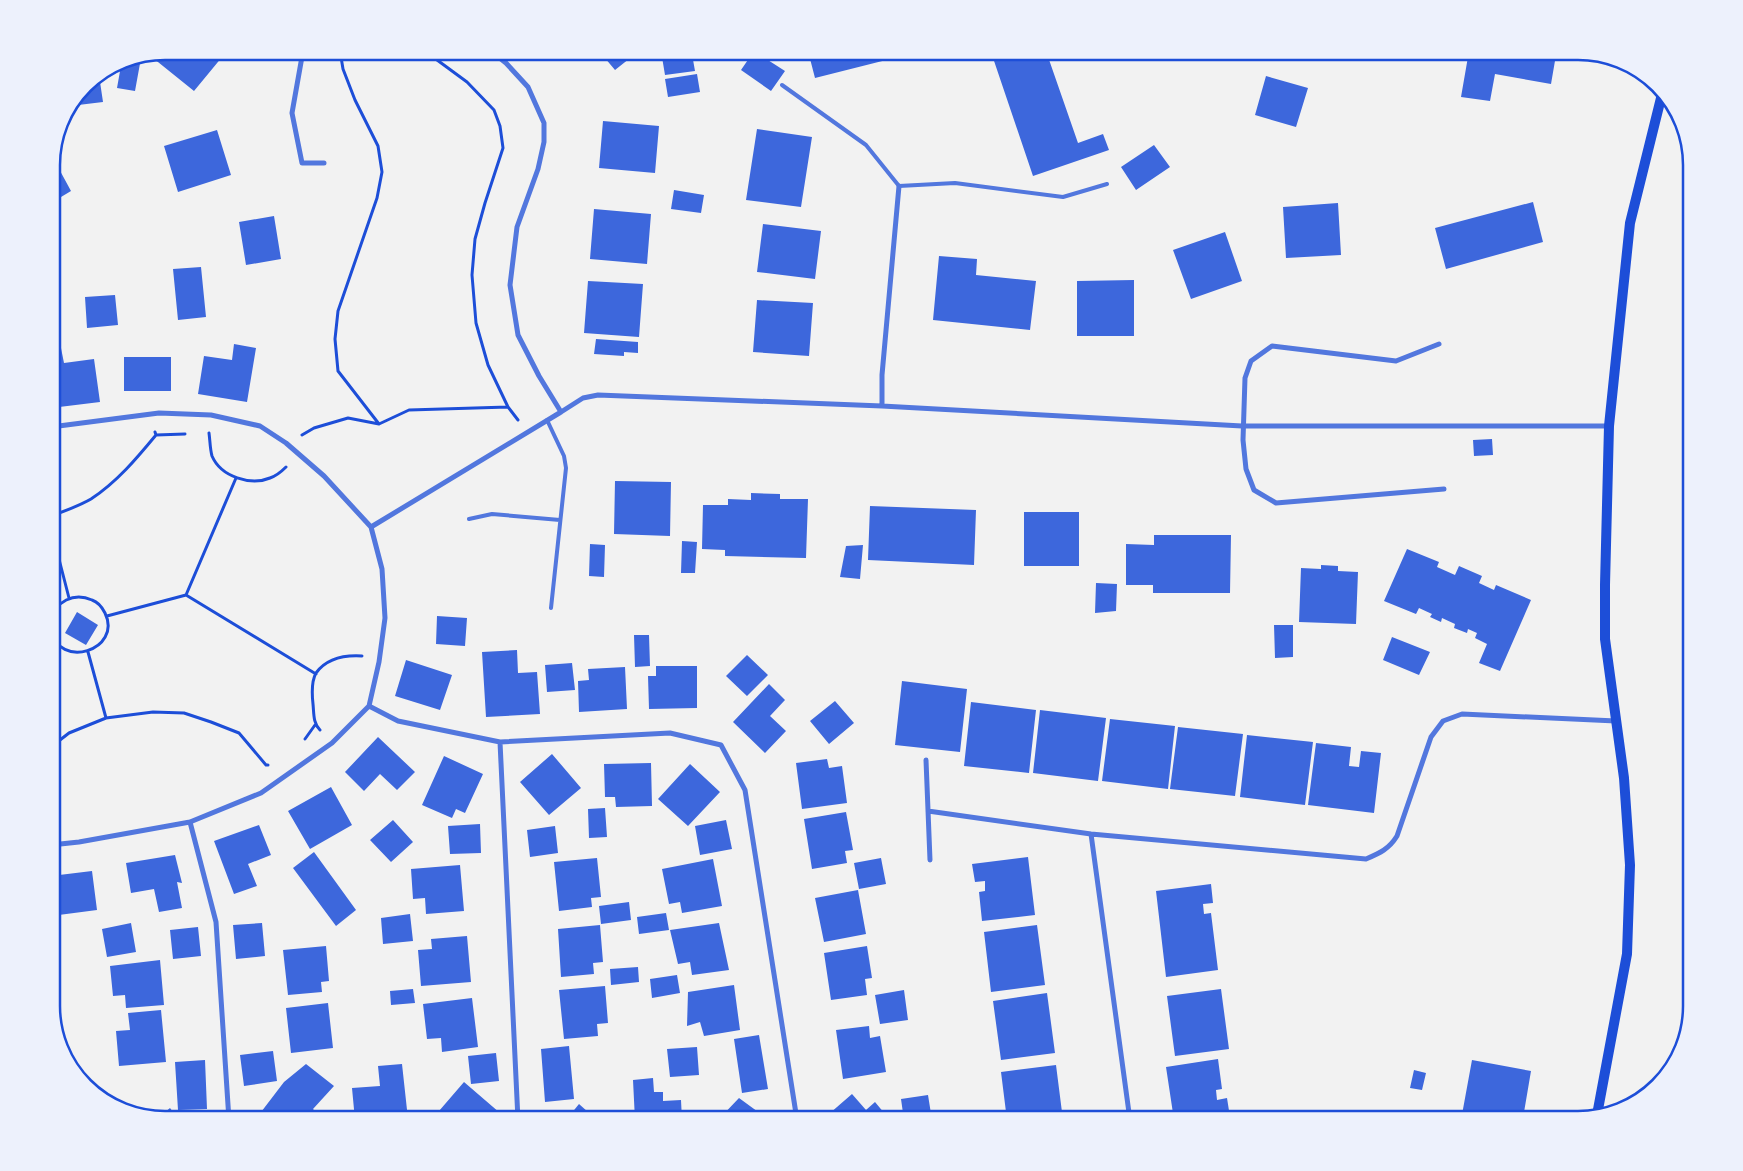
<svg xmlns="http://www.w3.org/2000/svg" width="1743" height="1171" font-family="Overpass,sans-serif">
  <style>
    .building { fill: #3d67dc }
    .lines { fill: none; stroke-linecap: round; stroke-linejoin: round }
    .path { stroke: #1d4ed8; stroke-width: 3 }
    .service { stroke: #5277de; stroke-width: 4 }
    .minor { stroke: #5277de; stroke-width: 5 }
    .secondary { stroke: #1d4ed8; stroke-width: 10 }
    .rim { fill: none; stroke: #1d4ed8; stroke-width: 2.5 }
  </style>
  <rect width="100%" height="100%" fill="#f2f2f2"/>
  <path class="building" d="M165,51h62l-33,40 -41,-33 4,-5z
    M599,51h40l-24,19z
    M754,51l31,20 -14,20 -30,-21z
    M808,51h110v1l-103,26z
    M994,51h52l32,92 25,-9 6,16 -76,26 -42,-124z
    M1469,51h62l25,4 -5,29 -56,-10 -5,27 -29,-4z
    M692,54l3,17 -30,4 -3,-18z
    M136,57l5,1 -6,33 -18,-3 5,-28z
    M697,74l3,18 -32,5 -3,-18z
    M99,75l4,27 -33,4 15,-22z
    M1266,76l42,12 -12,39 -41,-12z
    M603,121l56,5 -4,47 -56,-5z
    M757,129l55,8 -11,70 -55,-7z
    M217,130l14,45 -53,17 -14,-46z
    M1154,145l16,22 -34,23 -15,-23z
    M52,156l19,35 -20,12v-45z
    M674,190l30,5 -3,18 -30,-4z
    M1533,202l10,40 -97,27 -11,-41z
    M1338,203l3,52 -55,3 -3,-51z
    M594,209l57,5 -4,50 -57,-5z
    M274,216l7,43 -35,6 -7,-43z
    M763,224l58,7 -6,48 -58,-7z
    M1225,232l17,49 -51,18 -18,-49z
    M939,256l38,3 -1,16 60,6 -6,49 -97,-10z
    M201,267l5,50 -28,3 -5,-51z
    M1134,280v56h-57v-55z
    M588,281l55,3 -4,53 -55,-4z
    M115,295l3,30 -31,3 -2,-31z
    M757,300l56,3 -4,53 -56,-4z
    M596,339l42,3v11l-14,-1v4l-30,-2z
    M234,344l22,4 -9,54 -49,-8 6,-38 28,4z
    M61,348l3,15 30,-4 6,43 -49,6v-59z
    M124,357h47v34h-47z
    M1492,439l1,16 -19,1 -1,-16z
    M615,481l56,1 -1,54 -56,-2z
    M751,493l29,1v5h28l-2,59 -81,-2v-6l-23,-1 1,-44h25v-6l23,1z
    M870,506l106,4 -2,55 -106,-5z
    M1024,512h55v54h-55z
    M1154,535h77l-1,58h-77v-8h-27v-41l28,1z
    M682,541l15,1 -2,31h-14z
    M590,544l15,1 -1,32 -15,-1z
    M863,545l-3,34 -20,-2 6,-31z
    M1407,549l32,13 -2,5 18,8 4,-9 23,10 -3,7 15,7 2,-5 35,15 -31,71 -21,-8 8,-19 -12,-6 2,-5 -9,-4 -1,4 -13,-5 1,-4 -13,-6 -1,4 -11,-5 2,-3 -13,-6 -3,6 -32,-13z
    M1321,565l17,1v5l20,1 -2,52 -57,-2 2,-54 20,1z
    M1096,583l21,1 -1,27 -21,2z
    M77,612l21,13 -12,20 -21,-12z
    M437,616l30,2 -2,28 -29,-2z
    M1274,625h19v32l-18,1z
    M634,635h15l1,31 -15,1z
    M1392,637l38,15 -11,23 -36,-15z
    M517,650l1,23 19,-1 3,42 -54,3 -4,-65z
    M747,655l21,20 -21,21 -21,-20z
    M406,660l46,15 -12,35 -45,-14z
    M572,663l3,27 -28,2 -2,-27z
    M656,666h41v42l-48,1 -1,-33h8z
    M625,667l2,42 -48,3 -1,-31 11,-1 -1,-11z
    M902,681l65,8 -7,63 -65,-7z
    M769,684l16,16 -15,16 16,15 -21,22 -32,-31z
    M835,701l19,22 -25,21 -19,-23z
    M971,702l65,8 -7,63 -65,-7z
    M1040,710l66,8 -8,63 -65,-8z
    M1110,719l65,7 -7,63 -66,-8z
    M1178,727l65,7 -8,62 -65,-7z
    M1247,735l66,7 -8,63 -65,-8z
    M378,737l37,35 -18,18 -17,-16 -16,17 -19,-19z
    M1316,743l35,4 -2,19 10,1 2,-16 20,2 -7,60 -66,-8z
    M552,754l29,34 -32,27 -29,-33z
    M444,756l39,18 -18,39 -9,-4 -4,9 -30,-13z
    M827,759l2,9 13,-2 5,37 -45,6 -6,-46z
    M651,763l1,43 -36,1 -1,-10h-10l-1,-33z
    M690,764l30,28 -32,34 -30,-27z
    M331,787l21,38 -42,24 -22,-38z
    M605,808l2,29 -18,1 -1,-29z
    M846,812l7,38 -8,1 2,12 -35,6 -8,-50z
    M393,820l20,22 -22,20 -21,-22z
    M726,820l6,29 -32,6 -5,-29z
    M480,824l1,29 -31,1 -2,-28z
    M259,825l12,30 -23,9 9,22 -23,8 -20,-53z
    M555,826l3,27 -28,4 -3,-27z
    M314,852l42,58 -20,16 -43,-58z
    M175,855l7,28 -5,-1 5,26 -23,4 -5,-23 -23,4 -5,-30z
    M1028,857l7,58 -53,6 -3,-29 6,-1v-10l-10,1 -3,-18z
    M597,858l4,39 -10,1 1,9 -33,4 -5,-49z
    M881,858l5,26 -27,5 -5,-26z
    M713,859l9,47 -40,7 -2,-11 -11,2 -7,-35z
    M460,865l4,46 -38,3 -1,-16 -12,1 -2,-30z
    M92,871l5,39 -46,6v-40z
    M1211,884l2,19 -10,1 1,10 7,-1 7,57 -52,7 -10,-86z
    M858,890l8,44 -42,8 -9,-44z
    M629,902l2,18 -30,4 -2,-18z
    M666,913l3,17 -30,4 -2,-17z
    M410,914l3,27 -30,3 -2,-26z
    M131,923l5,29 -29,5 -5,-28z
    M262,923l3,33 -29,3 -3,-34z
    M719,923l10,47 -37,5 -2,-13 -12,2 -8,-34z
    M600,925l3,37 -10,1 1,11 -33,3 -3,-48z
    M1037,925l8,60 -54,7 -7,-60z
    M198,927l3,29 -28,3 -3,-29z
    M467,936l4,46 -50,4 -3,-36 14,-1 -1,-10z
    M326,946l3,35 -8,1 1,10 -34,3 -5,-45z
    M867,946l5,32 -7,1 2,16 -36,5 -7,-47z
    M160,960l4,45 -38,3 -1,-13 -12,1 -3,-30z
    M638,967l1,15 -28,3 -1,-16z
    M677,975l3,18 -28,5 -2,-19z
    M734,985l6,45 -36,6 -4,-14 -13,4 1,-34z
    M605,986l3,37 -11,1 1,12 -34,3 -5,-49z
    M413,989l2,14 -24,2 -1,-14z
    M1221,989l8,60 -54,7 -8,-60z
    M904,990l4,30 -28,4 -5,-29z
    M1047,993l8,60 -54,7 -8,-59z
    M472,998l6,49 -36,5 -1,-14 -14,1 -4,-35z
    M328,1003l5,45 -42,5 -5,-45z
    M161,1010l5,52 -47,4 -3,-35 14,-1 -2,-17z
    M869,1026l1,12 10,-2 6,36 -43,7 -7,-49z
    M759,1035l9,54 -26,4 -8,-54z
    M569,1046l5,53 -29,3 -4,-53z
    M697,1047l2,28 -29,2 -3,-28z
    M273,1051l4,30 -33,5 -4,-31z
    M496,1053l3,28 -28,3 -3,-28z
    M1218,1059l4,30 -6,1 1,10 10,-2 3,19 -22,3h-34l-8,-53z
    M205,1060l2,49 -29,1 -3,-48z
    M1472,1060l59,11 -8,47 -35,-6 -1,8h-26z
    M306,1064l28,22 -21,23 10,11h-68l29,-38z
    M402,1064l6,55 -53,1 -3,-32 28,-2 -2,-20z
    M1056,1065l7,55h-56l-6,-48z
    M1414,1070l12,3 -4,17 -12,-2z
    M653,1078l1,14h9v9l18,-1 1,20h-47l-2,-40z
    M464,1082l36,31 -6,7h-45l-10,-9z
    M852,1094l14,16 9,-8 15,18h-68z
    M928,1095l4,25h-28l-3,-21z
    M739,1098l30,22h-51z
    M579,1104l18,16h-31z
    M170,1108l9,12h-14l-7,-2z"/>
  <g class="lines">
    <path class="path" d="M340,51l3,18 12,31 23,46 4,26 -5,26 -39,113 -3,28 3,32 41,53
      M418,51l15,6 34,25 27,28 6,16 3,22 -18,55 -10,36 -3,36 4,48 12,42 20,42 10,13
      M209,433c1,7 1,16 3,23 9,21 39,30 58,22 6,-2 12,-7 16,-11
      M156,435l29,-1
      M302,435l12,-7 34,-10 31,6 30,-14 99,-3
      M51,516c14,-5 28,-10 40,-17 26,-17 46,-41 65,-64l-1,-3
      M51,528l18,70
      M186,595l50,-117
      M107,616l79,-21 130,79
      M51,621c4,-20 23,-29 41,-21 6,2 10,7 13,13 18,37 -47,58 -54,16
      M88,652l18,66
      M320,730c-7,-7 -6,-16 -7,-26 -1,-9 -2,-22 3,-31 11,-15 30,-18 46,-17
      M305,739l10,-14
      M51,747l18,-14 37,-15 47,-6 31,1 27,9 28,11 27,32h2"/>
    <path class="service" d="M782,85l84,60 33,41 56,-3 108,14 44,-13
      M547,420l17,36 2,12 -15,140
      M469,519l23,-5 68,6"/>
    <path class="minor" d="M303,51l-11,62 10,50h22
      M491,51l15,12 22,24 16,36v19l-6,27 -21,58 -7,58 8,50 21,41 22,36 22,-14 15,-3 284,11 360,20h367
      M1439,344l-43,17 -124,-15 -21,15 -6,17 -2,62 3,29 8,21 22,13 168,-14
      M882,406v-31l17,-189
      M51,427l108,-14 52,2 49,11 26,17 38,33 47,51 11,42 3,49 -6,44 -10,44 -37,37 -71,50 -71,29 -111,20 -28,3
      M371,527l190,-115
      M369,706l29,15 102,21 170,-9 51,12 24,45 52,330
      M500,742l18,378
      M926,760l4,100
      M928,811l163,23 275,25c14,-6 23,-10 31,-23l34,-99 12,-16 19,-7 154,7
      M190,822l26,100 13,198
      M1091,834l39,286"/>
    <path class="secondary" d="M1597,1115l30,-161 3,-89 -6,-87 -19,-139v-54l4,-159 21,-203 32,-129"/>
  </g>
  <path d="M0 0H1743V1171H0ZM165 60H1578A105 105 0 0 1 1683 165V1006A105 105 0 0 1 1578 1111H165A105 105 0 0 1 60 1006V165A105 105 0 0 1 165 60Z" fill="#edf1fc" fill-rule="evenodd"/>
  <path class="rim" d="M165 60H1578A105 105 0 0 1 1683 165V1006A105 105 0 0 1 1578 1111H165A105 105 0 0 1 60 1006V165A105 105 0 0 1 165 60Z"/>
</svg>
